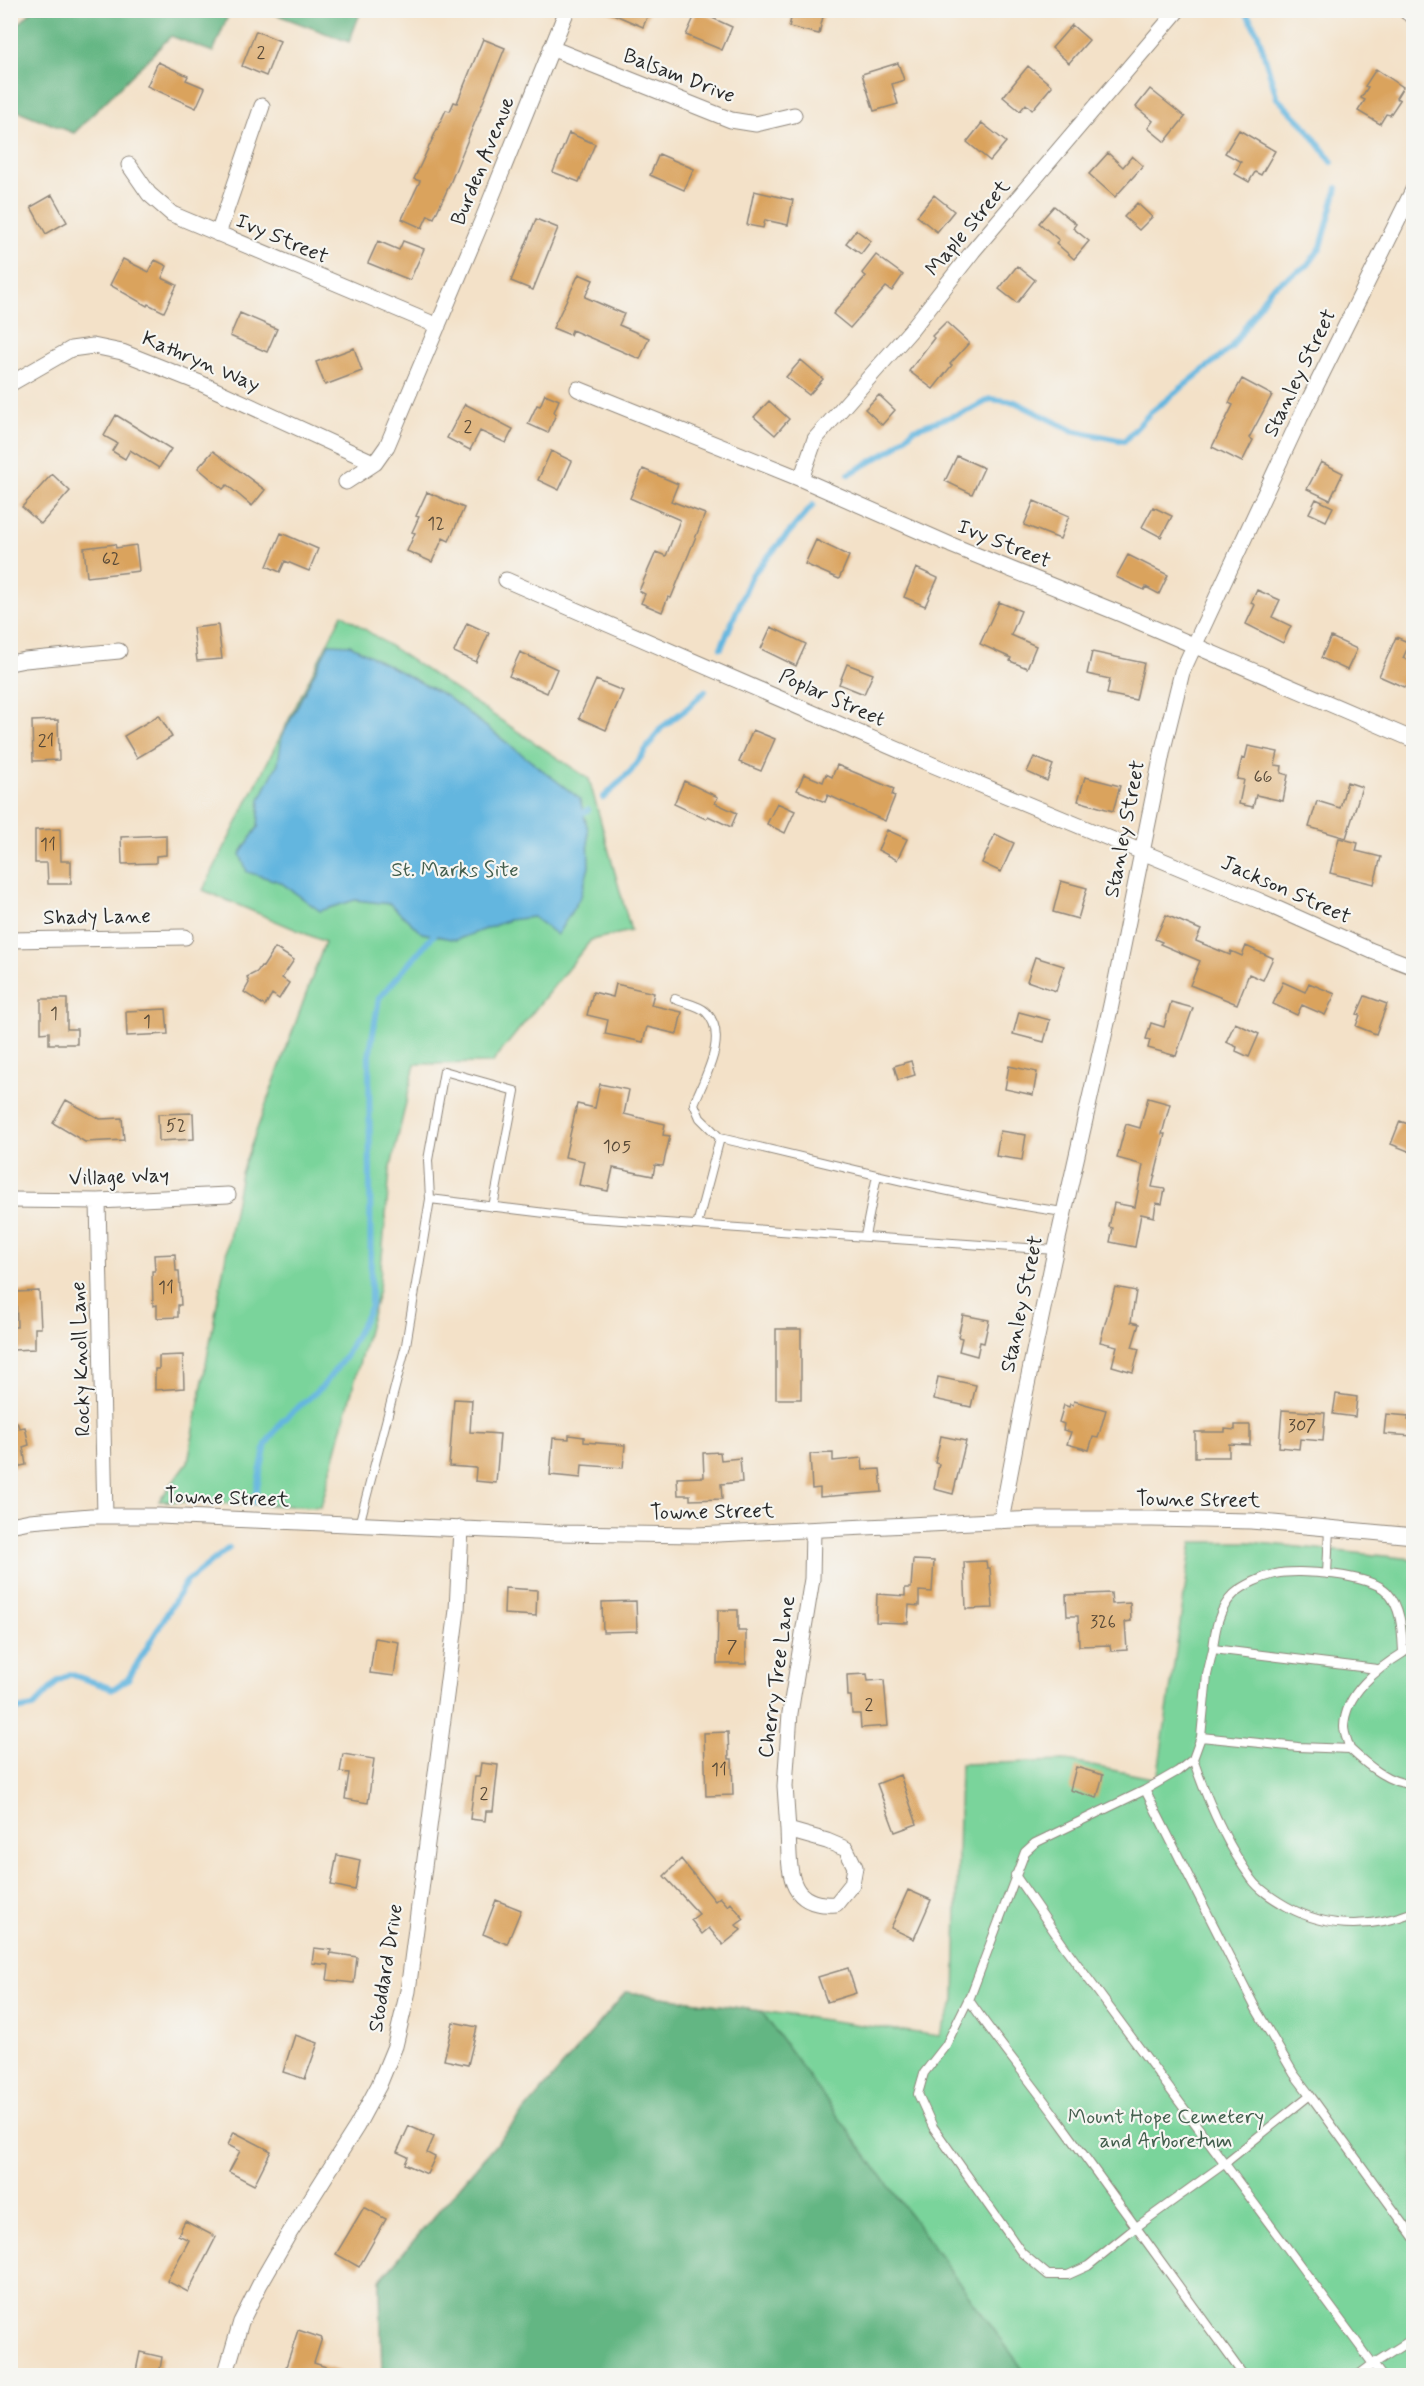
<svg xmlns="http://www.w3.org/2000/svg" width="1424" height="2386" font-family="Mynerve,sans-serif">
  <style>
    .green { fill: #7ad49b; stroke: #528063; stroke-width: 1.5 }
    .forest { fill: #63b683; stroke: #477057; stroke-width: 1.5 }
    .water { fill: #64b6df; stroke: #487085; stroke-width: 1.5 }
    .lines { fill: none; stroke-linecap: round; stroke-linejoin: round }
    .stream { stroke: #64b6df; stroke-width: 6 }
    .building { fill: #daa35d }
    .service-casing { stroke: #8f867a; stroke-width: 10 }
    .minor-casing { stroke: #8f867a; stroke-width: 17 }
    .secondary-casing { stroke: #8f867a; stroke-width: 23 }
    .service { stroke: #fff; stroke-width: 8 }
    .minor { stroke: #fff; stroke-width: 15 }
    .secondary { stroke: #fff; stroke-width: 21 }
    .labels { text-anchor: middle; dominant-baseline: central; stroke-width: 4.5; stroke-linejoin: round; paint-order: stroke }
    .number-label { font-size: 18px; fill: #574938 }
    .street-label { font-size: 21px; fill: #2b2b2b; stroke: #f6f6f2 }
    .park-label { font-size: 21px; fill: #435e4d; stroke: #f6f6f2 }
  </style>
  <rect width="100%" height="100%" fill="#f6f6f2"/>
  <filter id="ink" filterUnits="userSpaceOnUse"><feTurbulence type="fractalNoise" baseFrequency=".0167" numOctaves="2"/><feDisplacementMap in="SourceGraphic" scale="12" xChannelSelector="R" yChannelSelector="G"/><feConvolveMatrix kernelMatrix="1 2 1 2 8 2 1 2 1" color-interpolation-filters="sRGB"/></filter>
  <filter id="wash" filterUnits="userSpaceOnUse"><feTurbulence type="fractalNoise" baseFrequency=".008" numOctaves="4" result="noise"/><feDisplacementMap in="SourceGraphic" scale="24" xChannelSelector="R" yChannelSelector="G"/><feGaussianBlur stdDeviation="1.35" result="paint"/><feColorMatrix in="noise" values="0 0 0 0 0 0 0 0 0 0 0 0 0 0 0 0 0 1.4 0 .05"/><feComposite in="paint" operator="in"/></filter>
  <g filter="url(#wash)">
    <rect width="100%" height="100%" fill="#f3e1c8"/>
    <path class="green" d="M342,614l247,165 42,152 -40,9 -99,123 -77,1 -25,107 -11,118 -58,218 -162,-6 29,-39 53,-289 84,-231 -122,-52z
      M1192,1542h58l163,17v816h-1031l-2,-95 246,-288 313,44 16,-36 5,-236 107,-3 90,18z"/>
    <path class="forest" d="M33,10h197v1l-17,41 -42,-16 -97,97 -63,-25v-76z
      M267,11h94l-12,31z
      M626,1992l135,19 266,364h-645l-2,-95z"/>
    <path class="water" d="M329,644l21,1 96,51 134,103 8,31 1,37 -8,29 -24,39 -24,-18 -24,3 -53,20 -34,-7 -32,-29 -35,-4 -35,11 -40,-29 -33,-10 -7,-18 18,-27 2,-28 18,-36 4,-26z"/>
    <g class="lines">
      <path class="stream" d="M1245,10l13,24 19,64 28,28 27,36
        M849,474l44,-25 21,-20 56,-19 20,-11 25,3 56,28 53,11 26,-28 81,-65 40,-60 37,-23 13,-18 16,-59
        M721,648l31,-73 61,-70
        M603,798l28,-27 30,-43 28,-21 16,-16
        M576,816l12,-6
        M254,1502l12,-58 16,-23 41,-35 22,-29 26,-51 -2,-249 10,-59 60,-69
        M10,1711l23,-4 25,-26 12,-7 43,15 15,-10 58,-97 43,-34"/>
    </g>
    <g id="blocks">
      <path class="building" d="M604,10h46l-7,17z
        M793,10l31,2 -5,22 -30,-7z
        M697,11l35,16 -10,23 -36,-15z
        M1072,25l17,15 -20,23 -17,-15z
        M256,31l24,10 -14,35 -24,-10z
        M483,39l22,9 -56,138 -15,32 -6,-3 -6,13 -20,-9 18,-38 -6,-2 32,-69 4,1 4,-9 3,1z
        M158,62l30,14 -2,4 19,8 -9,20 -49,-22z
        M898,63l6,17 -12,4 6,20 -24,7 -12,-37z
        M1028,66l24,20 -20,24 -6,-6 -6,7 -17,-14z
        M1376,69l27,18 -7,11 4,2 -10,15 -4,-1 -6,10 -22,-13 7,-11 -4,-2 7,-11 -3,-1z
        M1150,89l35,28 -20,25 -17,-14 5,-7 -17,-14z
        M982,123l24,19 -16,19 -23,-19z
        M1239,130l36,21 -14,24 -6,-3 -6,10 -14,-8 6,-12 -16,-9z
        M569,133l26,11 -16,38 -26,-10z
        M1108,153l15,14 9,-11 11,10 -28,31 -26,-23z
        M659,154l35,15 -10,21 -34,-15z
        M754,191l39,9 -5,25 -23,-5 -2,8 -16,-3z
        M52,195l15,27 -21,12 -15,-27z
        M934,195l20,16 -17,21 -20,-16z
        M1137,203l15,14 -13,13 -15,-13z
        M1054,206l22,18 -3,4 16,13 -15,18 -18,-16 3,-3 -20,-17z
        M536,219l22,9 -25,62 -22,-9z
        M856,230l15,11 -10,13 -15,-11z
        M378,241l21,9 4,-9 21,8 -14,31 -42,-17z
        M876,255l27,20 -11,16 -6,-4 -36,41 -17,-14 33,-38 -4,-3z
        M123,259l26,13 6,-12 12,6 -5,12 15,7 -13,27 -16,-8 -1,2 -37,-21z
        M1017,266l18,14 -18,23 -18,-14z
        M579,274l14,6 -8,17 39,17 -5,11 30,13 -9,21 -68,-29 -2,5 -17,-7z
        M240,313l37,16 -10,23 -37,-16z
        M946,322l23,21 -19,21 2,1 -19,24 -24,-18 25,-33 -2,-2z
        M354,348l8,23 -37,14 -9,-23z
        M801,360l22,19 -14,16 -23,-18z
        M1242,379l30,16 -23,43 4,2 -11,22 -30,-15 21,-42 -4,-2z
        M545,394l14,6 -5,12 2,2 -8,19 -20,-9 9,-19 3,1z
        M879,395l16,15 -13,15 -17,-16z
        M769,401l20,18 -14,16 -21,-18z
        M465,404l48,25 -7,14 -26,-12 -10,19 -23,-12z
        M116,415l55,34 -12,19 -29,-18 -5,9 -13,-8 5,-8 -13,-7z
        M213,451l52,39 -13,16 -25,-21 -4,4 -25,-21z
        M551,451l21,10 -13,29 -21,-10z
        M957,456l27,12 -12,26 -27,-13z
        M1321,462l22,11 -13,27 -23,-11z
        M643,469l35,15 -7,17 34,13 -34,84 -3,-1 -6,15 -21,-9 4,-9 -6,-3 17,-39 10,4 14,-36 -50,-22z
        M52,474l18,17 -29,33 -19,-17z
        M427,492l37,16 -15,33 -6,-3 -11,24 -25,-11 8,-18 -3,-1 7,-15 -3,-1z
        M1316,499l17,8 -7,14 -17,-8z
        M1034,501l35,15 -9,23 -36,-14z
        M1153,507l19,9 -11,21 -19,-10z
        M281,533l37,16 -9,22 -24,-10 -5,11 -13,-6z
        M816,540l33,16 -10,23 -34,-15z
        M115,544l1,4 20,-3 3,26 -52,6 -3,-29z
        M1128,555l40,20 -9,19 -13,-7 -2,3 -28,-13z
        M916,568l22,10 -13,28 -21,-9z
        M1257,590l23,10 -8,17 19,9 -8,17 -37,-19 9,-19 -4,-2z
        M999,602l22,9 -10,24 25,11 -9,22 -17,-7 1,-3 -31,-14z
        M467,623l22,10 -13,29 -22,-10z
        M218,625l4,34 -25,2 -4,-33z
        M771,627l35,17 -10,22 -35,-17z
        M1331,637l26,12 -10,21 -26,-12z
        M1396,637l14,6 -7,15 10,4v29l-34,-15z
        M520,652l37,17 -10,24 -38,-17z
        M1092,652l52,11 -8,37 -29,-6 3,-15 -23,-5z
        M847,664l26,10 -9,20 -25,-10z
        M596,680l27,11 -17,39 -27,-12z
        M159,715l13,22 -35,21 -13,-22z
        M58,720l1,40 -26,1 -1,-40z
        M753,730l22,9 -14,32 -22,-9z
        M1248,746l30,6 -3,13 7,1 -1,7 7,2 -5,26 -27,-6 -3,12 -14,-3 5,-24 -7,-1 5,-21 3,1z
        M1034,757l19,8 -6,16 -20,-9z
        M837,765l57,24 -2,6 3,1 -10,25 -57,-26 -3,7 -28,-12 7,-16 19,8 3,-8 6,3z
        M1085,777l35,9 -7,25 -35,-10z
        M684,781l34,16 -3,6 22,10 -6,14 -23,-11 -2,3 -32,-15z
        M1347,782l15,5 -16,51 -37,-11 8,-26 23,7z
        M777,803l18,8 -10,22 -18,-9z
        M60,829l1,32h10v23h-23l-1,-21h-12v-33z
        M887,830l20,9 -10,21 -19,-10z
        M995,834l19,9 -13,29 -19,-9z
        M166,835v20l-10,1v7l-34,1 -1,-27z
        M1339,838l19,5 -2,8 25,6 -7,27 -44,-11z
        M1061,881l26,7 -9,31 -25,-7z
        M1166,915l35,15 -5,11 34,14 1,-4 11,5 4,-10 27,12 -10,22 -14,-6 -12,30 -47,-19 10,-24 -40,-17 2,-2 -7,-3z
        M275,948l19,12 -12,18 7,5 -10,16 -7,-5 -7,12 -21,-14 5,-9 -2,-6 10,-5 4,-6 2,1z
        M1035,957l29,9 -8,25 -29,-10z
        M1283,982l22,10 4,-9 26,11 -10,21 -23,-10 -5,10 -24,-11z
        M616,984l38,9 -3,12 31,7 -5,22 -30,-7 -4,15 -38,-8 3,-14 -21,-5 6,-23 20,5z
        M1365,996l22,8 -11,30 -20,-8 4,-11 -3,-1z
        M41,999h26v30h10v15h-28v-12l-8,1z
        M1171,1002l22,6 -17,48 -28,-8 2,-8 -4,-1 5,-16 13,4z
        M166,1009l2,25 -41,2 -1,-25z
        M1019,1012l31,8 -6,22 -31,-8z
        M1235,1023l24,11 -10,23 -13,-6 1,-4 -11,-5z
        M911,1061l4,14 -17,5 -4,-14z
        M1009,1066l28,6 -4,23 -28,-6z
        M600,1084l29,6 -5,24 41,10 -2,11 7,1 -7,30 -8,-1 -2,11 -40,-8 -5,23 -29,-6 5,-24 -19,-4 12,-53 18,4z
        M1148,1098l22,6 -8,30h3l-13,53 13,2 -3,15 -6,-1 -2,14 -13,-3 -6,33 -25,-5 3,-14 -4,-1 5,-24 21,4 8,-42 -26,-7 9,-34 14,4z
        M66,1100l34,19 22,-1 2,22 -39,2 -32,-19z
        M193,1113l1,26 -35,2 -1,-27z
        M1400,1121l13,5v27l-22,-9z
        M1000,1131l26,4 -4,25 -26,-4z
        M175,1254l1,17h3l2,34h-3v12l-21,1v-13l-4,1 -1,-35h3l-1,-16z
        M1115,1287l21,4 -5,31 8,2 -7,23 7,2 -6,23 -21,-6 5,-20 -17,-4z
        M39,1291l2,37h-6v21l-22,1 -2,-23h6l-1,-35z
        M963,1315l26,5 -5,23 -4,-1 -3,14 -18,-5 3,-13 -4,-1z
        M776,1329h25v70h-25z
        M183,1355l1,33 -29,2v-21h4v-13z
        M938,1377l38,8 -5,22 -37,-8z
        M1336,1394l21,3 -2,20 -22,-3z
        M454,1399l18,1 -2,32 30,2 -4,49 -21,-2 1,-13 -27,-2z
        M1074,1401l32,9 -8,28 -5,-1 -4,13 -22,-6 4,-12 -8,-2 1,-6 -5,-2 5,-17 5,2 1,-3 3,1z
        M1282,1410l43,3 -2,28 -23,-2 -1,10 -20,-2z
        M1386,1414l23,2 -1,4h5v16l-29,-2z
        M17,1422l2,6 6,-1 4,18 -6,2 3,18 -16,3v-45z
        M1235,1425h15v20l-21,-1v13h-34v-25h30v-3l10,1z
        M569,1435l15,2v5l41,3 -2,23 -41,-3 -1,13 -31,-3 3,-37 16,1z
        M941,1436l25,5 -13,53 -19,-5 5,-25 -4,-1z
        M720,1452l1,8 19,-2 2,24 -21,2 1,15 -32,1v-5h-12l-1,-17 27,-1 -1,-24z
        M833,1453v8l29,-3 1,12 17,-1 2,23 -62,5v-9l-8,1 -2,-35z
        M913,1560l21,1 -2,31 -13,-1v15l-10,-1 -1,18 -32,-1 1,-28 28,2v-8h6z
        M986,1561l1,7h3l3,40 -27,1 -2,-47z
        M505,1588l32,2 -1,26 -32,-2z
        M1111,1593l1,11 18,-1 1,18 -6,1 2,28 -16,1 -1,-6 -31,1 -1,-30h-11l-1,-21z
        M636,1601l1,30 -34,1 -1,-30z
        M718,1610h20v21h8v33h-29z
        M375,1638l24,4 -5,34 -24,-3z
        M867,1674l1,7 16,-1 4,46 -27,2 -1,-14h-8l-1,-18h-3l-1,-21z
        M728,1732l1,27h3l1,36 -27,1 -2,-63z
        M343,1754l31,5 -6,44 -23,-4 4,-26 -9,-1z
        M481,1763l17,2 -5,46h-7l-1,10 -15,-2 5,-42h4z
        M1076,1767l27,8 -6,23 -27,-8z
        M900,1775l17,49 -22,8 -18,-48z
        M337,1855l23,5 -5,30 -24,-5z
        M681,1859l34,42 5,-4 8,9 3,-3 13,16 -8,6 5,5 -18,15 -14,-17 -7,6 -11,-14 8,-6 -35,-38z
        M908,1890l23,10 -17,39 -23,-11z
        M496,1900l25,10 -14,34 -24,-10z
        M314,1948l17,2 -1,6 1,-3 26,4 -3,26 -27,-3 2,-15 -17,-2z
        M848,1968l8,25 -29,9 -9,-25z
        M453,2022l24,5 -9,38 -24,-5z
        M295,2035l23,8 -13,36 -22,-7z
        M409,2126l25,11 -7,16 8,4 -8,17 -22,-10 3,-7 -11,-5z
        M234,2132l37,19 -17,34 -25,-13 11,-21 -12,-6z
        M364,2207l22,12 -27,48 -23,-13z
        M185,2221l31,16 -28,55 -21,-11 22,-41 -11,-5z
        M298,2330l24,8 -8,25 30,10v3h-61z
        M140,2352l22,5 -3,19h-24z"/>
    </g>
  </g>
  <g filter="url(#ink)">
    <use href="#blocks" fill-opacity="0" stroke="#8f867a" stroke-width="1.5"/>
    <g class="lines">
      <defs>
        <path id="service" d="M675,999c9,4 24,6 31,13 24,24 -2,66 -12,92l6,14 20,20
          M430,1199l148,18 477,33
          M697,1225l23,-87c114,26 227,57 343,74
          M865,1236l12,-61
          M359,1525l47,-180 24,-146 -2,-39 16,-89 71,20 -22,116
          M1327,1574l2,-46
          M1403,1653l11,-7
          M1201,1737l97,10 52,2c-2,-7 -6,-15 -6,-22 1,-34 33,-58 59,-74 -1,-21 -1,-45 -16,-61 -15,-17 -90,-24 -112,-18 -13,3 -31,11 -41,20 -15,14 -19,35 -21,55
          M1350,1749c16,15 40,36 64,35
          M1193,1759c14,41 32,83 58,119 8,12 23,21 35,28 41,23 84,23 128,6
          M1145,1790l33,-19 15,-12 8,-22 6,-62 6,-26 164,20
          M1015,1875l49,71 309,418 -16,12
          M971,1994l-25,51 -22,28 -6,21 15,33 89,126 26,22h20l20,-9 47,-38 89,-64 86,-69 -16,-21 -38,-65 -111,-219 -110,53 -10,9 -56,148c28,41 61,80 90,121 62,85 123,170 185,255
          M1310,2095l104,143
          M1382,2376l-9,-12 41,-26"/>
        <path id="minor" d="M551,48l180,72 25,4 38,-9
          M129,165l20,29 23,20 266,112
          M218,234l44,-128
          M10,384l61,-35 22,-3 29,6 78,31 175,80
          M578,389l223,90 150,66 170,69 293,126
          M801,479l14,-40 96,-109 62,-79 205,-241
          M346,482l29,-19 12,-17 97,-230 83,-206
          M506,580l427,185 327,136 112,50 42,16
          M10,663l15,-3 94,-9
          M10,940l175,-3
          M10,1200l88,1 130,-6
          M98,1201l7,315
          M1001,1521l23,-122 29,-138 58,-256 52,-256 19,-77 118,-254 114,-230
          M10,1525l20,-4 61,-5h68l399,17 139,2 341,-16h114l99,2 163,15
          M788,1830c2,38 -3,78 48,74l16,-20 3,-17 -9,-18 -19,-8 -39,-11 -3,-44 5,-73 22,-134 1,-49
          M225,2376l16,-54 19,-38 27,-47 70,-111 22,-41 16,-39 13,-55 49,-381 4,-82"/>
        <path id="secondary" d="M1409,10l5,3"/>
      </defs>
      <use href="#service" class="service-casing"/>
      <use href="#minor" class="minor-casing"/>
      <use href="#secondary" class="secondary-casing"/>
      <use href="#service" class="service"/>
      <use href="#minor" class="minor"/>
      <use href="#secondary" class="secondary"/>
    </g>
  </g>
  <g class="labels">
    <g class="number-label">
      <text x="261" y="53">2</text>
      <text x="468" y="427">2</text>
      <text x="436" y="524">12</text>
      <text x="111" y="559">62</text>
      <text x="46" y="741">21</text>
      <text x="1263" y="777">66</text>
      <text x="48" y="845">11</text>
      <text x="54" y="1014">1</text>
      <text x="147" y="1022">1</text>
      <text x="176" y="1126">52</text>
      <text x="617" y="1147">105</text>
      <text x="166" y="1288">11</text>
      <text x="1302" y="1426">307</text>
      <text x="1103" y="1622">326</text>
      <text x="732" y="1647">7</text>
      <text x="869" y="1705">2</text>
      <text x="719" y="1770">11</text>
      <text x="484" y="1794">2</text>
    </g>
    <g class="street-label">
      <text transform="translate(679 76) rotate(21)">Balsam Drive</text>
      <text transform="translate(483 161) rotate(-68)">Burden Avenue</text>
      <text transform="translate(968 228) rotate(-50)">Maple Street</text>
      <text transform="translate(282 239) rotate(23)">Ivy Street</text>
      <text transform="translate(201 362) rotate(23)">Kathryn Way</text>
      <text transform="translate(1300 373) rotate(-64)">Stanley Street</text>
      <text transform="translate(1004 544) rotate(22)">Ivy Street</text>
      <text transform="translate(832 698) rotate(24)">Poplar Street</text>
      <text transform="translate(1125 829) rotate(-79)">Stanley Street</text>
      <text transform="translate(1286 890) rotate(24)">Jackson Street</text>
      <text transform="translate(97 917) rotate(-1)">Shady Lane</text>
      <text transform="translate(119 1177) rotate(-2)">Village Way</text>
      <text transform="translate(1022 1304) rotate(-78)">Stanley Street</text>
      <text transform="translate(81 1359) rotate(-92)">Rocky Knoll Lane</text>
      <text transform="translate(227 1498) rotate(2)">Towne Street</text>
      <text transform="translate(1198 1500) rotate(1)">Towne Street</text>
      <text transform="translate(712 1512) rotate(-1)">Towne Street</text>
      <text transform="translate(777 1677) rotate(-82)">Cherry Tree Lane</text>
      <text transform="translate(386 1968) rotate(-81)">Stoddard Drive</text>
    </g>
    <g class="park-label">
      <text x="455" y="870">St. Marks Site</text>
      <text x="1166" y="2117">Mount Hope Cemetery<tspan x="1166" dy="24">and Arboretum</tspan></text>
    </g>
  </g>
  <rect width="1424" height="2386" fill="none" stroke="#f6f6f2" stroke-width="36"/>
</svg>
